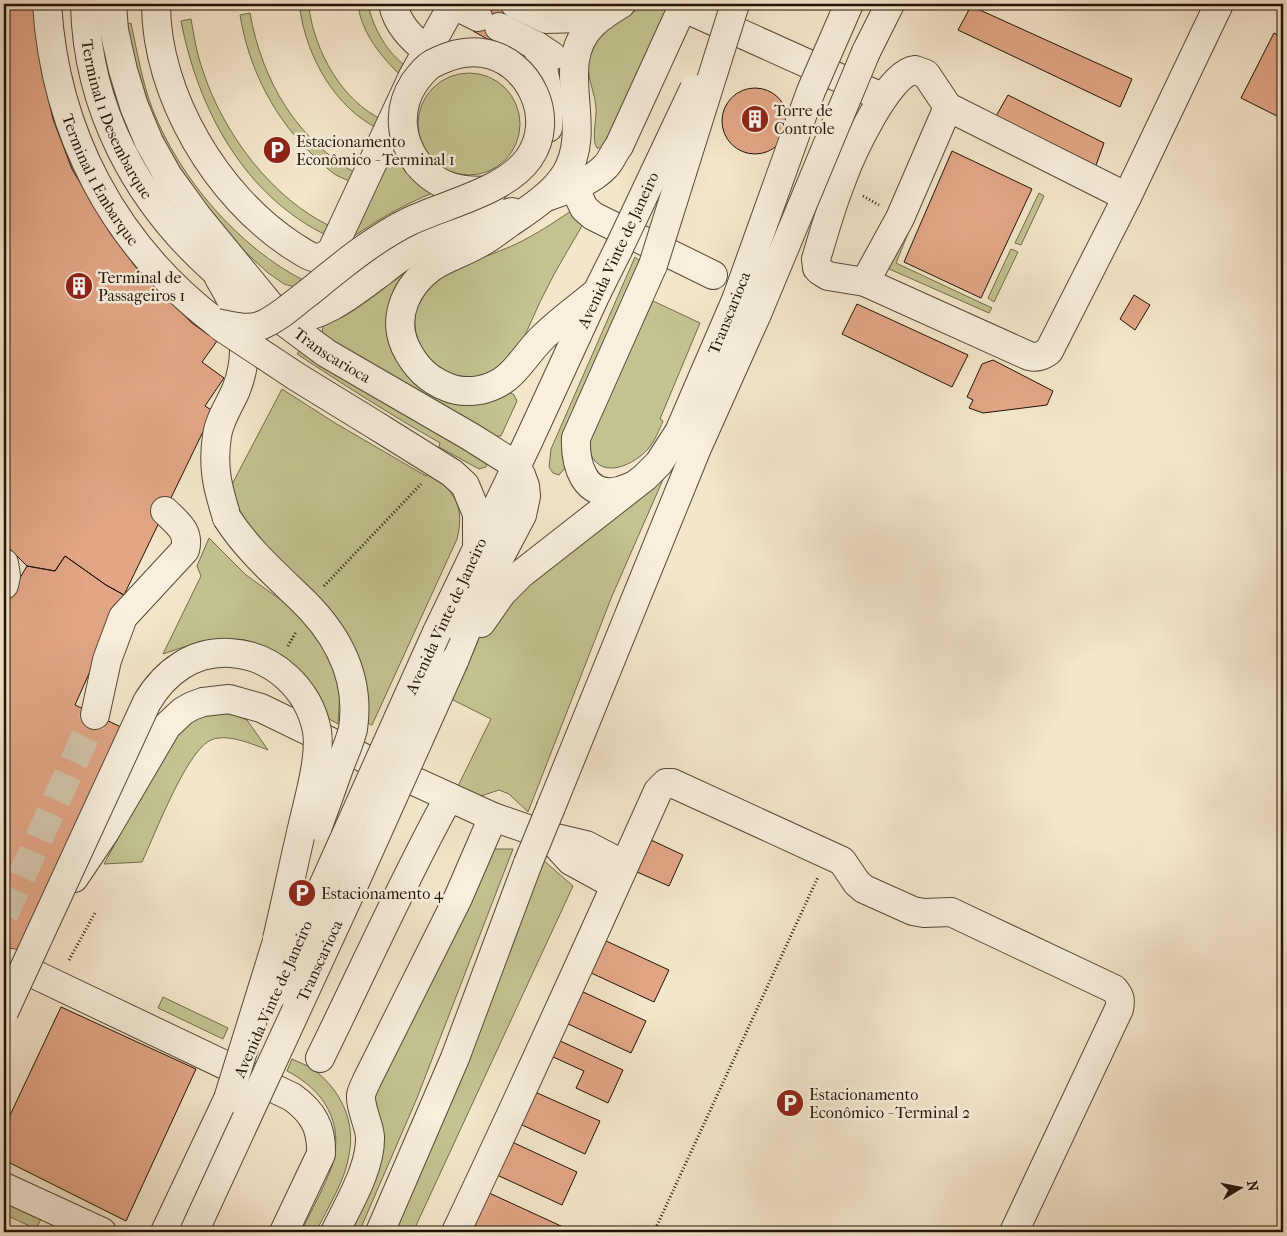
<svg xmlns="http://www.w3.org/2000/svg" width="1287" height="1236" font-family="'IM FELL French Canon',serif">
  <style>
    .green { fill: #c3c391; stroke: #726b4c }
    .building { fill: #e2a687; stroke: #201307 }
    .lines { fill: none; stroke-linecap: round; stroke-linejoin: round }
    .minor-tunnel { stroke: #d4c6ad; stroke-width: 28; stroke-dasharray: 28 14; stroke-linecap: butt }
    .minor-casing { stroke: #554838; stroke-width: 30 }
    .path { stroke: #201307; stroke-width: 3; stroke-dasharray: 1 2.5; stroke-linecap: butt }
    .minor { stroke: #f8efdd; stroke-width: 28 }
    .minor-bridge-casing { stroke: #554838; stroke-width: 30; stroke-linecap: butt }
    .minor-bridge { stroke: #f8efdd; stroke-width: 28 }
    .labels { text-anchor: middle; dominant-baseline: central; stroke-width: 5; stroke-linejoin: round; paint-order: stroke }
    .poi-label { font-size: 16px; fill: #201307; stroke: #f8efdd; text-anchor: start }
    .street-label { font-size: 16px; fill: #201307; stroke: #f8efdd }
  </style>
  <rect width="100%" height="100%" fill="#f4e6ca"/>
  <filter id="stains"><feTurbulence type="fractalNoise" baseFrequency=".004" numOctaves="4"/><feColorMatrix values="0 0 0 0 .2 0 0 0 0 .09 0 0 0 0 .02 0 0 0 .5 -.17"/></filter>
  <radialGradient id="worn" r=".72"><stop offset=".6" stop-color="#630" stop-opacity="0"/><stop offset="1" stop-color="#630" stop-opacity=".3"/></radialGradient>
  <path class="green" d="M368,4c5,24 19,49 39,63l-6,9c-20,-20 -39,-42 -43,-71z
    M645,4h30l-46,112 -28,32h-4c-6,-8 0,-29 -1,-41 -1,-13 -7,-25 -8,-38 -3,-37 33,-47 57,-65z
    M309,8c6,44 33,93 74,112l-4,9c-44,-21 -72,-72 -79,-119z
    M250,13c12,68 47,127 107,161l-3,9c-6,-3 -13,-5 -18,-8 -7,-4 -14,-12 -20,-17 -41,-38 -67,-88 -76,-143z
    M191,19c3,17 6,36 12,52 20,62 69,128 129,156l-4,9c-84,-40 -130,-127 -147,-215z
    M131,23c6,28 11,58 21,85 27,70 87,140 153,173l-7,7 -14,-4 -17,-12 -52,-48 -59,-87 -33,-112z
    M418 124a51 51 0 1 1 102 0a51 51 0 1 1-102 0Z
    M392,146l8,13 35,33c-35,14 -61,30 -91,51z
    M1039,193l5,3 -23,49 -6,-2z
    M571,211l15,8c-14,25 -29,48 -41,73 -13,24 -21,54 -40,73 -7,8 -18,10 -27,12 -5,0 -11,2 -15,1 -42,-7 -64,-58 -35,-90 19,-22 61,-31 88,-44 19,-9 37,-21 55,-33z
    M903,228l6,3 -13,32 96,45 -3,5 -102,-45z
    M1011,249l7,3 -24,50 -6,-4z
    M425,254l-26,107 106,33 6,-1 3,2 3,6 -16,35h-6l-151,-85 -22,-18 1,-7 2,-2z
    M635,257l6,5 -79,180 3,26 -6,7 -6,-2 -4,-6 2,-18z
    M653,301l47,22 -40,96 3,2c-4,9 -8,20 -15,28 -13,15 -45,31 -57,6 -2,-6 -1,-14 -2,-20z
    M302,347l185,113 -1,7 -7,2 -40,-22 1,-4c-49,-28 -96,-58 -143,-89z
    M282,389l53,34 91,53 2,-3c27,18 37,33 29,66l-85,186 -9,-4 2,-12 -106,-167 -18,-25 -12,-27z
    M672,459l-60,137 -84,216 -19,-18 -10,-4 -18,6 -23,-10 33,-67 -38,-19v-4l25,-55 -3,-2 15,-25z
    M209,538l37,37 49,35 34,40 11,42 -2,32 -9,-5 -17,-34 -15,-18 -18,-13 -16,-8 -19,-6 -20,-1 -22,2 -39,13 38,-78 -4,-10z
    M222,709l25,11 21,30c-16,-6 -43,-18 -59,-9 -24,14 -54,93 -67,121l-38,2 76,-140z
    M487,849h26l-96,249 -57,132 -1,2h-11l24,-139z
    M543,860l30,26 -160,346h-22z
    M163,997l65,31 -5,11 -65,-31z
    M292,1059c6,3 15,6 21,10 27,20 43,52 36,86 -4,27 -22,53 -33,77h-15c10,-21 23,-44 31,-66 13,-43 -8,-76 -45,-95z
    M4,1199l38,18 -6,12 -32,-15z"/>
  <path class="building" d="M4,4h29l8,63 12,52 19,50 38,64 28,37 54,53 25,18 -15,21 22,16 -19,28 8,5 -89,184 -18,-10 -41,-29 -10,15 -28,-5 -23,-23z
    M485,4h25l-17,35 -4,1 -16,-9z
    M971,6l161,73 -12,28 -162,-77z
    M1274,33l9,5v81l-42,-21z
    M722 121a33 33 0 1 1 66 0a33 33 0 1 1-66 0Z
    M1008,95l96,48 -9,25 -100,-50z
    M952,151l80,38 -51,109 -77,-36z
    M1134,295l16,10 -15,25 -15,-11z
    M857,304l111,51 -16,32 -110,-53z
    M993,360l60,31 -6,14 -64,8 -14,-5 4,-8 -6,-3 15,-33z
    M65,556l41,29 18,10 -49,110 48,23 -119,250v-373l23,-39 28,5z
    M651,840l32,15 -14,31 -32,-14z
    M604,940l65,30 -15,32 -65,-30z
    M581,991l65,30 -15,32 -65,-30z
    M61,1007l135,62 -70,152 -122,-61v-32z
    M558,1040l65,30 -15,33 -32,-15 8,-17 -33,-15z
    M535,1092l65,29 -15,33 -65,-30z
    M512,1142l65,30 -15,33 -65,-30z
    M487,1192l87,40h-85l-17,-8z"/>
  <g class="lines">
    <path class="minor-tunnel" d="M4,915l91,-200"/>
    <defs>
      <g id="minor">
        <path id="s1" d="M47,4c8,129 67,241 170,319"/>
        <path id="s2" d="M85,4c2,104 52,197 128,265 22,19 47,35 70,52 41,-3 69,-27 101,-51 8,-6 16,-13 25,-18 32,-18 67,-30 103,-40"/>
        <path id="s3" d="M112,4l2,26 9,40 11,36 15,36 19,34 29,40 86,105 43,32 145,84 38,24 7,6 5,8 4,11 1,10 -4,19 -38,72 -30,74"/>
        <path d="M156,4c0,91 61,193 137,242 15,9 24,19 39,4l81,-174 40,-72"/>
        <path d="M393,4c4,20 18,34 34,47"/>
        <path d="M452,4l26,13"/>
        <path d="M515,4l31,15 36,-1 22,-3"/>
        <path d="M682,7l193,87"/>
        <path d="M499,27l38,19 15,10"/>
        <path d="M537,46c8,29 14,51 11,82"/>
        <path d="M866,52l24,-48"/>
        <path d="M915,70l11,4 22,33 179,90 -78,154c-7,5 -12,7 -20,5l-164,-74 -37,-6 -8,-5 -3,-3 -1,-9c8,-26 15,-52 25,-77 9,-25 47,-110 74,-112z"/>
        <path d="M418,164c20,24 44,29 75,26"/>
        <path d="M574,187l10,21 9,8 120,59"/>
        <path d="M549,196c20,-7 42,-14 57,-30 5,-5 8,-14 13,-20l65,-142"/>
        <path d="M1127,197l92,-193"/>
        <path d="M219,278c22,36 34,69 17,112 -6,14 -17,30 -19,46 -5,32 1,53 10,82"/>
        <path d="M865,282l35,-64 48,-111"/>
        <path d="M597,292c-18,15 -38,29 -55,46 -22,22 -29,45 -62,52 -12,2 -22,2 -33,-3 -21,-8 -33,-22 -42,-41 -13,-30 2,-61 27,-79 15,-10 33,-15 48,-24 10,-5 19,-13 28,-19 20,-14 43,-28 57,-49 31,-49 -14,-110 28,-151 8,-8 18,-14 28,-20"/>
        <path d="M380,428l72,45 13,12 12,29v30"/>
        <path d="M633,486c-4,1 -9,4 -14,5 -35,8 -44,-27 -43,-53l77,-173"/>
        <path d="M4,563l2,13 -2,9"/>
        <path d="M481,623l21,-30 19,-19 124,-97 14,-14 20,-31 57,-132"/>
        <path d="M437,632l92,-192 68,-148 21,-42"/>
        <path d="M95,715l12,-55 16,-43 62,-67c5,-19 -8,-27 -20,-39"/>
        <path d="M551,807l146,-359 60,-134"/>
        <path d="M548,836l23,25 44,24"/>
        <path d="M74,878l31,-46 62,-106 16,-15 9,-5 11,-4 26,-3 32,9 107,52 125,57 55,19 38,9 38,20"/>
        <path d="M11,963l281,134c21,15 30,31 29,57l-37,78"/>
        <path d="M320,1058c43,-87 82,-176 129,-261"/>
        <path d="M4,1187l98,45"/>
        <path d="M165,1232l63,-133"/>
        <path d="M335,1232c13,-27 36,-64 35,-95 -1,-14 -10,-28 -9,-42 1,-5 4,-10 6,-15l91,-182 35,-81"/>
        <path d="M380,1232l75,-174 73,-195"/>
        <path d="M456,1232c69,-146 136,-294 202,-441l8,-8h6l170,78 15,22 7,6 49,22 11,2 27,-1 163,77c6,7 7,11 5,20l-105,223"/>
      </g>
    </defs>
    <use href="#minor" class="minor-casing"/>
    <path class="path" d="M863,196l16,9
      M324,586l97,-102
      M288,646l8,-14
      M69,960l27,-49
      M654,1232l164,-355"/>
    <use href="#minor" class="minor"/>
    <defs>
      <g id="minor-bridge">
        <path d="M618,250l76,-161"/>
        <path d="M653,265l82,-261"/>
        <path d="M736,300l75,-209 38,-87"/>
        <path d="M757,314l109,-262"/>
        <path d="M217,323c15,3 30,8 45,2 17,-7 31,-21 46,-32 32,-26 65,-54 102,-72 36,-17 96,-30 119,-63 28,-40 0,-98 -46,-105 -19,-3 -35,3 -51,11 -7,4 -13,12 -18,19 -17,26 -14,57 4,81"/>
        <path d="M220,326l77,51 83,51"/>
        <path d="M227,518c20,31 46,54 72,79 37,35 62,78 54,132 -3,12 -8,24 -13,36 -7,20 -14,40 -22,61"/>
        <path d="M528,863l23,-56"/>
        <path d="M275,993l162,-361"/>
        <path d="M4,1012l143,-310c18,-30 46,-51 83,-49 43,2 79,36 87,78 4,26 -8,67 -14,93 -9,38 -17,77 -26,115"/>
        <path d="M228,1099l55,-177"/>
        <path id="s4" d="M194,1232l153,-332 107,-239"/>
      </g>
    </defs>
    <use href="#minor-bridge" class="minor-bridge-casing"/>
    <use href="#minor-bridge" class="minor-bridge"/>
  </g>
  <defs>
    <symbol id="building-disc" viewBox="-11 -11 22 22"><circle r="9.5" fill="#8f2418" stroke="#f8efdd"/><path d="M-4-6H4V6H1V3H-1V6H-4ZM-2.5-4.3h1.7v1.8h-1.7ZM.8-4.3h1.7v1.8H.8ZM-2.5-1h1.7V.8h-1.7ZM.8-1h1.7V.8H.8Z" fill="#fff"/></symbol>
    <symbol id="parking-disc" viewBox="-11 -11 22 22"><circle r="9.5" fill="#8f2418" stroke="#f8efdd"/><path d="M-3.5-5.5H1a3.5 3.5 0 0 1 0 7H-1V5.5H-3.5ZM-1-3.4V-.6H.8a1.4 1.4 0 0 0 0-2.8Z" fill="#fff"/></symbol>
  </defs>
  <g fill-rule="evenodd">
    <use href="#building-disc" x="739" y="103" width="32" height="32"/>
    <use href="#parking-disc" x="261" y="134" width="32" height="32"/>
    <use href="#building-disc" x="63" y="270" width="32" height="32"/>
    <use href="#parking-disc" x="286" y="877" width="32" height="32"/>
    <use href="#parking-disc" x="774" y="1087" width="32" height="32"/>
  </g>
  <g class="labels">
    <g class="poi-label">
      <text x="774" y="110">Torre de<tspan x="774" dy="18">Controle</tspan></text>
      <text x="296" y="141">Estacionamento<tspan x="296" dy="18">Econômico - Terminal 1</tspan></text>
      <text x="98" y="277">Terminal de<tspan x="98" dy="18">Passageiros 1</tspan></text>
      <text x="321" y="893">Estacionamento 4</text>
      <text x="809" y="1094">Estacionamento<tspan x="809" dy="18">Econômico - Terminal 2</tspan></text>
    </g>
    <g class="street-label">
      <text stroke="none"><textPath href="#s2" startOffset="121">Terminal 1 Desembarque</textPath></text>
      <text stroke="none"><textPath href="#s1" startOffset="186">Terminal 1 Embarque</textPath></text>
      <text transform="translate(618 250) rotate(-65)">Avenida Vinte de Janeiro</text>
      <text transform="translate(729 313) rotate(-68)">Transcarioca</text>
      <text stroke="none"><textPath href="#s3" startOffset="428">Transcarioca</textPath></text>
      <text transform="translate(446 616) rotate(-65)">Avenida Vinte de Janeiro</text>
      <text stroke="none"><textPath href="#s4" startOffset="299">Transcarioca</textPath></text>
      <text transform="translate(273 999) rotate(-66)">Avenida Vinte de Janeiro</text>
    </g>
  </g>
  <rect width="1287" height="1236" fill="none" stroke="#f4e6ca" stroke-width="20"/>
  <rect x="5" y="5" width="1277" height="1226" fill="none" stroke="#201307" stroke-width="2.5"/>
  <rect x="10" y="10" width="1267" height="1216" fill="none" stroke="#201307"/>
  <g transform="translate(1240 1188) rotate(80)" stroke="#f8efdd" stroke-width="4" paint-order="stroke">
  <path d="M0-4L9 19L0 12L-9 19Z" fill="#201307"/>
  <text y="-8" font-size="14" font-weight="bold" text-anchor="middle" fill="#201307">N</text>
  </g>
  <rect width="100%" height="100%" filter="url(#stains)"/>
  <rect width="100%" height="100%" fill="url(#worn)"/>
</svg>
